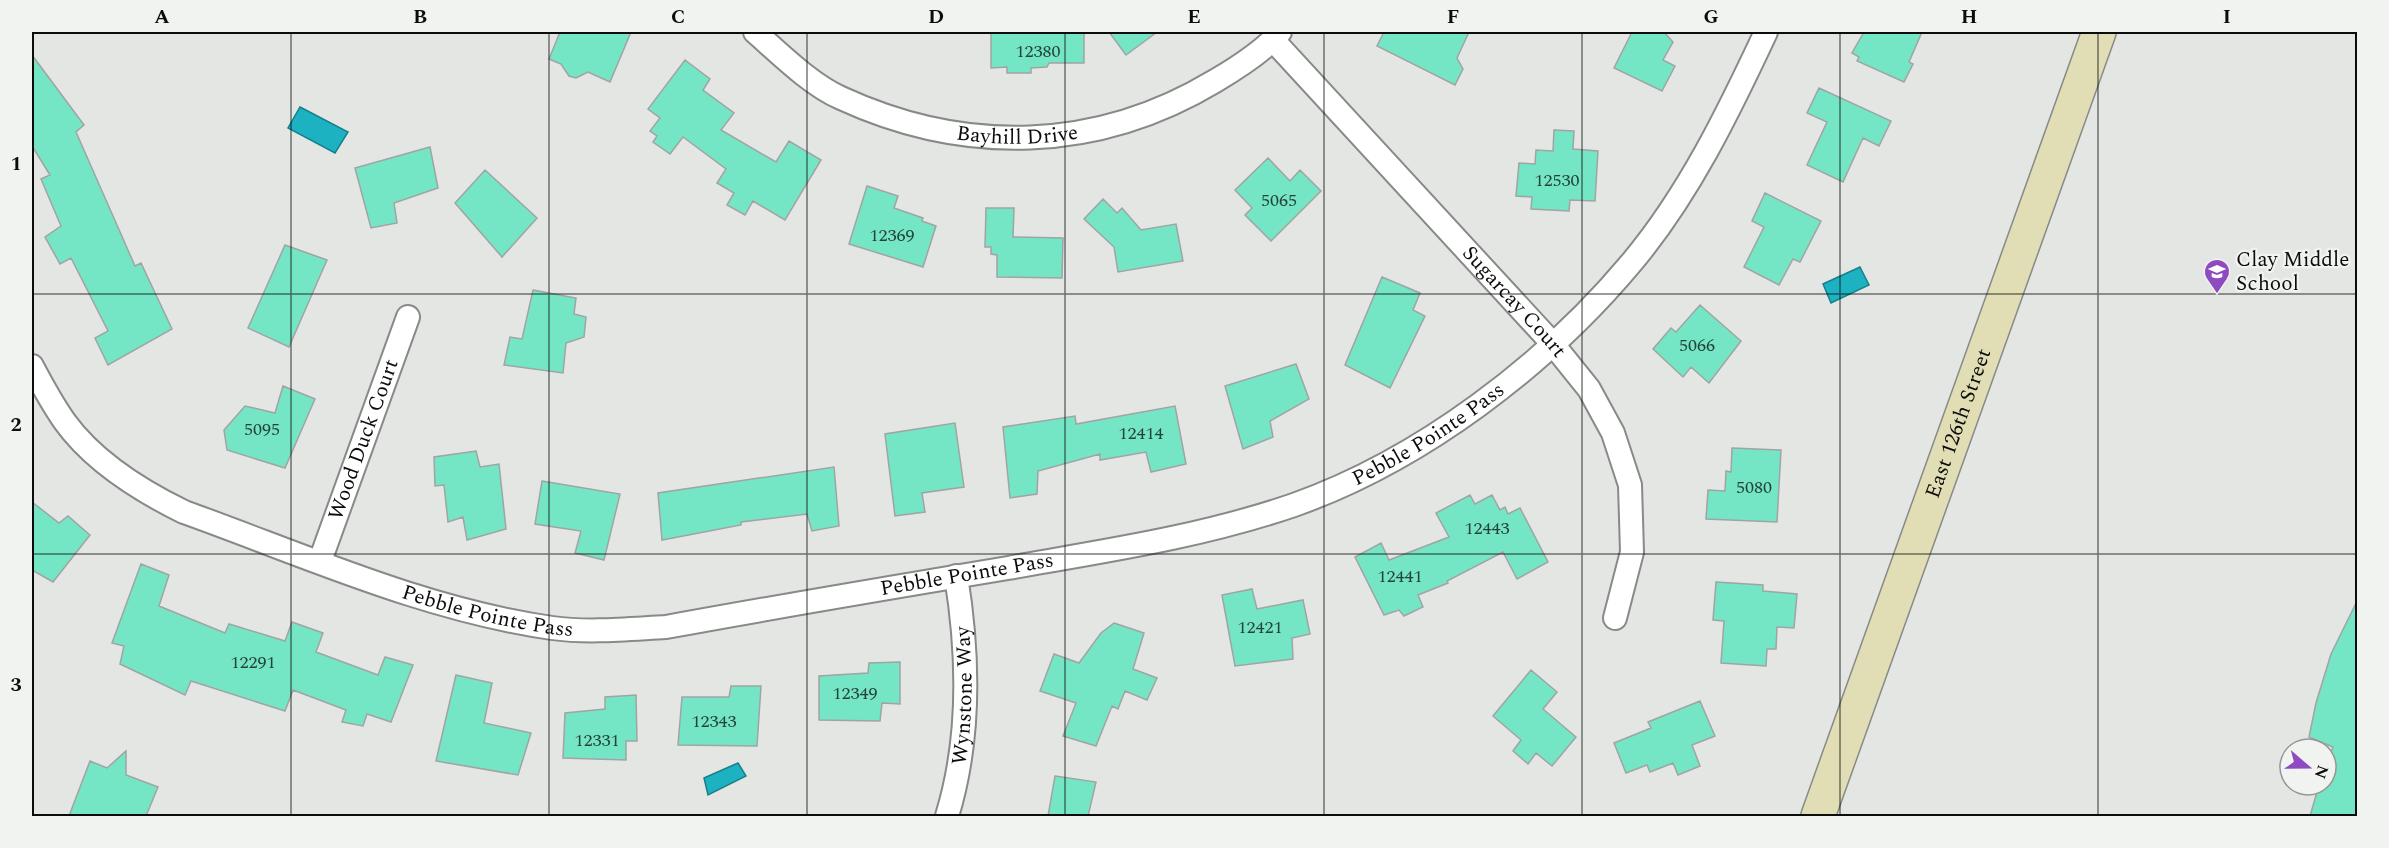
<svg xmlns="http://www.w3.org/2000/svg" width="2389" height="848" font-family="Spectral,serif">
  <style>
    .water { fill: #1cb2c2; stroke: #17808b; stroke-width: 1.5 }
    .building { fill: #74e6c5; stroke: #a0a4a3; stroke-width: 1.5 }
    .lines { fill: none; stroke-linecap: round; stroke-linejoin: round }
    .street-casing { stroke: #878a87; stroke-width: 26 }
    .secondary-casing { stroke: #878a87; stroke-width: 36 }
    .street { stroke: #fff; stroke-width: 22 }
    .secondary { stroke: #e1deb5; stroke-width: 33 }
    .grid { fill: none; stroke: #0b0c0b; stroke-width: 1.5; stroke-opacity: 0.55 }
    .labels { text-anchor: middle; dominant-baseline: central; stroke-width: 4.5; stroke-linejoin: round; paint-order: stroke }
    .number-label { font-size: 18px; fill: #25423a }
    .street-label { font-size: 21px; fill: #0b0c0b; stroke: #f0f3f0 }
    .poi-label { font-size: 21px; fill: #0b0c0b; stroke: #f0f3f0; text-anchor: start }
    .neatline { fill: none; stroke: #0b0c0b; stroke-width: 2 }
    .grid-label { font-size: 20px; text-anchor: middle; font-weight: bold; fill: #0b0c0b }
  </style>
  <rect width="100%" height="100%" fill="#e3e6e2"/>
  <path class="water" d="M300,107l48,25 -13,21 -47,-25z
    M1860,267l9,18 -38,18 -8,-19z
    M738,763l8,13 -38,19 -4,-17z"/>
  <path class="building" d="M560,32h71l-21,50 -22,-10 -12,6 -7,-2 -8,-12 -12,-5z
    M991,32h93v31h-35l-2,4 -16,1v5h-24v-6l-16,1z
    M1109,32h48l-31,23z
    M1384,32h85l-12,26 6,11 -8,16 -78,-39z
    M1632,32h32l9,10 -10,18 12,6 -13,25 -48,-23z
    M1864,32h58l-13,30 4,2 -9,18 -47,-21 2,-4 -7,-4z
    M32,55l52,70 -8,7 59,134 6,-3 31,66 -64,36 -13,-27 13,-7 -37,-73 -11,6 -15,-27 16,-11 -20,-47 9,-4 -18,-29z
    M685,60l25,19 -7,11 31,23 -13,17 55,32 13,-21 32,19 -36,60 -32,-19 -8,14 -18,-10 7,-12 -17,-10 9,-14 -43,-32 -13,17 -17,-12 4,-6 -7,-5 10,-13 -12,-9z
    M1819,88l72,33 -12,25 -16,-8 -20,44 -36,-17 20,-43 -20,-9z
    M1554,130l20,1 -1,18 25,2 -3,50 -25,-1 -1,11 -38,-2 1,-12 -16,-1 3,-33 16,1 1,-14 17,1z
    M430,147l8,41 -44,15 3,20 -26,5 -16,-60z
    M1268,158l22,23 10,-11 21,21 -50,50 -26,-26 7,-7 -17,-18z
    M485,170l52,48 -35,39 -47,-54z
    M867,186l31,10 -4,12 29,10 -1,3 14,5 -13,41 -74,-23z
    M1765,193l56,28 -21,41 -7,-3 -14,26 -35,-18 20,-40 -12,-6z
    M1103,199l14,14 5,-5 19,22 35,-6 7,37 -65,11 -4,-25 -30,-28z
    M986,208h28l-1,29 50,1 -1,40 -65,-1v-22l-6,-1v-7h-6z
    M285,245l42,15 -38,87 -41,-19z
    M1382,277l38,16 -7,17 12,6 -35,72 -45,-23z
    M533,290l43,8 -2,16 12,3 -2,20 -18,6 -3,30 -59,-8 6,-28 12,2z
    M1700,305l41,36 -32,42 -18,-16 -8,10 -30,-28 18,-21 5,4z
    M1296,364l13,35 -39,22 3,16 -30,12 -18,-63z
    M283,386l32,13 -30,69 -58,-18 -3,-20 21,-24 30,7z
    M1175,406l11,58 -35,8 -5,-20 -46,8v-6l-62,17 -1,23 -27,4 -7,-71 72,-11 1,8z
    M955,423l9,64 -42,6 3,19 -30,4 -10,-82z
    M1732,448l49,2 -4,72 -71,-3 2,-29 17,1 1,-20 5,1z
    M476,451l4,16 19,-3 7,65 -39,11 -4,-23 -15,5 -4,-37 -9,1 -1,-29z
    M834,467l5,59 -27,5 -5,-17 -66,8v3l-79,15 -4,-47z
    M542,481l78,13 -16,66 -29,-7 6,-22 -46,-7z
    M1470,495l5,9 17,-9 8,15 5,-3 3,7 12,-6 28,54 -31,17 -14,-27 -56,29 1,2 -30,12 5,12 -19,9 -5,-6 -15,5 -29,-58 26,-14 8,17 60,-23 -13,-24z
    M32,502l27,21 9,-7 22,19 -37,47 -21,-12z
    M141,564l28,11 -10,31 66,27 4,-9 56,17 7,-19 31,11 -7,19 62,23 7,-18 28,8 -22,57 -24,-8 -4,12 -21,-4 4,-12 -53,-20 -8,21 -94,-30 -6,14 -65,-31 4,-18 -12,-3z
    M1716,582l47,3v6l34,3 -3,34 -17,-1 -1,22h-9l-1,17 -45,-3 3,-42 -11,-1z
    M1252,589l5,20 46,-9 7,34 -18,4 1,21 -58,7 -13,-71z
    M2358,599v217h-48l9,-31h7v-20l7,-18 -24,-10 7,-34 15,-49z
    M1114,623l30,10 -11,36 24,9 -10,22 -22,-9 -7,18 -6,-3 -16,40 -33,-10 13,-33 -36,-12 14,-37 25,9 22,-30z
    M900,662v42l-18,-1 -2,18 -61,-1v-44l49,-3 1,-10z
    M1531,670l26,22 -14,17 33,28 -24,29 -16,-13 -8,11 -15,-13 8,-11 -28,-24z
    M456,675l36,8 -8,40 47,10 -13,42 -82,-14z
    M731,686h30l-4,60 -79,-1 4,-48h47z
    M636,695l1,46h-11v19l-63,-2 2,-45 40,-4v-12z
    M1700,701l15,35 -23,9 8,21 -22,9 -5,-12 -23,9 -3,-7 -21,8 -12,-30 37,-15 -3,-6z
    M126,751v24l32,12 -12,29h-77l21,-55 17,7z
    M1055,776l41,6 -8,34h-40z"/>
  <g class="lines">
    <defs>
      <g id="street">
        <path id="s1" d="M755,32c24,21 56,53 86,66 124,57 256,54 374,-17 22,-13 49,-30 65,-49"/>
        <path id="s2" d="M1273,40l279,303 37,46 24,44 17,52 2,67 -17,66"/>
        <path id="s3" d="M32,366c10,19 21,39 33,56 29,40 76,69 119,90 120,43 241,98 368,116 37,5 76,1 114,-1 114,-21 228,-40 342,-59 96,-17 193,-31 286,-63 127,-45 252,-140 338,-243 57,-68 97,-151 134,-230"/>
        <path id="s4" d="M320,561l88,-244"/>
        <path id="s5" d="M947,816c24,-78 22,-160 9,-240"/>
      </g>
      <g id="secondary">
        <path id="s6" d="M1818,816l281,-784"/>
      </g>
    </defs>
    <use href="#street" class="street-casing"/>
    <use href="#secondary" class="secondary-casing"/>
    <use href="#street" class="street"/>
    <use href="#secondary" class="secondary"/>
  </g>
  <path class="grid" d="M291,32v784M549,32v784M807,32v784M1065,32v784M1324,32v784M1582,32v784M1840,32v784M2098,32v784M32,294h2326M32,554h2326"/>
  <defs>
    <symbol id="school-pin" viewBox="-11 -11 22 30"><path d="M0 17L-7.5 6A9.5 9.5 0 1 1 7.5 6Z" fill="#8e4bbf" stroke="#f0f3f0"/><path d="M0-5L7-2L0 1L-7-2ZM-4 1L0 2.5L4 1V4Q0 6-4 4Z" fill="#fff"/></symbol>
  </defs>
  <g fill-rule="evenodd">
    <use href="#school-pin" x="2202" y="257" width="30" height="40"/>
  </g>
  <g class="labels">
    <g class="number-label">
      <text x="1038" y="51">12380</text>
      <text x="1557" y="180">12530</text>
      <text x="1279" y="200">5065</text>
      <text x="892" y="235">12369</text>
      <text x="1697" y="345">5066</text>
      <text x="262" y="429">5095</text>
      <text x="1141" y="433">12414</text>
      <text x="1754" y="487">5080</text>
      <text x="1487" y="528">12443</text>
      <text x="1400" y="576">12441</text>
      <text x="1260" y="627">12421</text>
      <text x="253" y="662">12291</text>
      <text x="855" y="693">12349</text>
      <text x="714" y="721">12343</text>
      <text x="597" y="740">12331</text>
    </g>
    <g class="street-label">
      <text stroke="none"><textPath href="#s1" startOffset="291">Bayhill Drive</textPath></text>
      <text stroke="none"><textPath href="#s2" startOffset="356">Sugarcay Court</textPath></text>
      <text stroke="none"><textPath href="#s6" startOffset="417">East 126th Street</textPath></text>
      <text stroke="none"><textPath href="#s3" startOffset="1509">Pebble Pointe Pass</textPath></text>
      <text stroke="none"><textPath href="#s4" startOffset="129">Wood Duck Court</textPath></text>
      <text stroke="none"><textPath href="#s3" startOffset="1022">Pebble Pointe Pass</textPath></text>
      <text stroke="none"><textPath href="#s3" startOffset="536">Pebble Pointe Pass</textPath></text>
      <text stroke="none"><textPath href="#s5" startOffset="122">Wynstone Way</textPath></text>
    </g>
    <g class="poi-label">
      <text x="2236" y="260">Clay Middle<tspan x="2236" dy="24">School</tspan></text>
    </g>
  </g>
  <rect width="2389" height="848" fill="none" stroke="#f0f3f0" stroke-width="66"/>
  <g transform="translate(2308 767) rotate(110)"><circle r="28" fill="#f0f3f0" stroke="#949794" stroke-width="1.5"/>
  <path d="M0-4.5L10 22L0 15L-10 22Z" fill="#8e4bbf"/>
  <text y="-9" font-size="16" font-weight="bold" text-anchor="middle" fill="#0b0c0b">N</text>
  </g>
  <rect x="33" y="33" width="2323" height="782" class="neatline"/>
  <g class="grid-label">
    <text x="162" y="23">A</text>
    <text x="420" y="23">B</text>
    <text x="678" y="23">C</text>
    <text x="936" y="23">D</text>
    <text x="1194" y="23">E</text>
    <text x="1453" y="23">F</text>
    <text x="1711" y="23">G</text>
    <text x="1969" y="23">H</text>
    <text x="2227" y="23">I</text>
    <text x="16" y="170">1</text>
    <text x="16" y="431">2</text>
    <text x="16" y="691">3</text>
  </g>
</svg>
